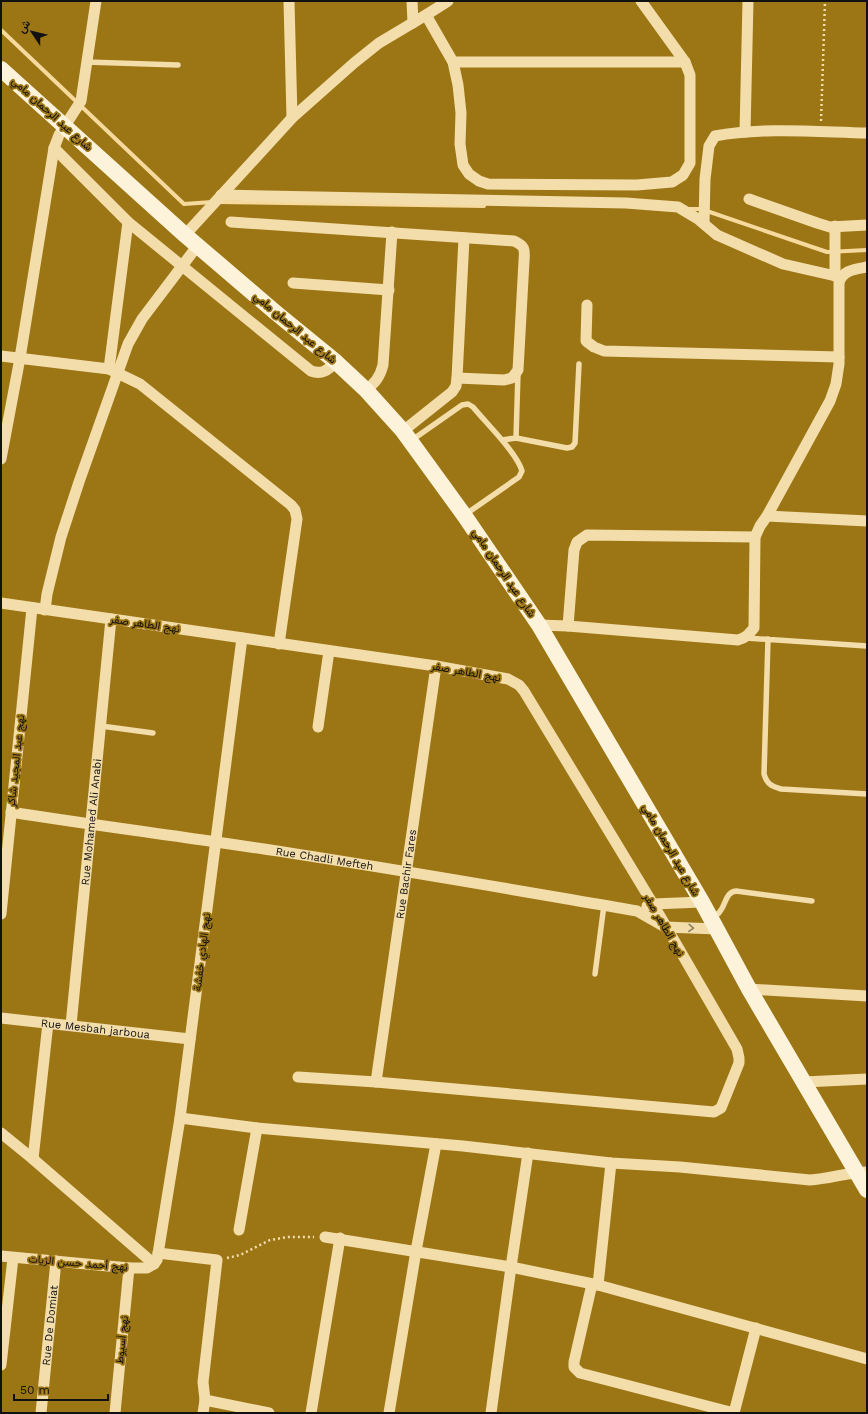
<svg xmlns="http://www.w3.org/2000/svg" width="868" height="1414" font-family="'Work Sans',Vazirmatn,sans-serif">
  <style>
    .lines { fill: none; stroke-linecap: round; stroke-linejoin: round }
    .stream { stroke: #f6da9d; stroke-width: 4 }
    .path { stroke: #f3ddaa; stroke-width: 2.5; stroke-dasharray: 2 3; stroke-linecap: butt }
    .lane { stroke: #f3ddaa; stroke-width: 5.5 }
    .street { stroke: #f3ddaa; stroke-width: 11 }
    .secondary { stroke: #fdf3da; stroke-width: 16 }
    .oneway { stroke: #8d8165 }
    .labels { text-anchor: middle; dominant-baseline: central; stroke-width: 3.5; stroke-linejoin: round; paint-order: stroke }
    .street-label { font-size: 11px; fill: #111; stroke: #9c7615 }
  </style>
  <rect width="100%" height="100%" fill="#9c7615"/>
  <g class="lines">
    <path class="stream" d="M1,30l183,174 28,-2
      M219,202l265,4
      M689,209h12l126,43 40,-2"/>
    <path class="path" d="M821,121l4,-120
      M227,1258l13,-3 30,-15 18,-3h26"/>
    <path class="lane" d="M86,62l92,3
      M516,438l51,10 5,-1 3,-4 4,-79
      M412,440l50,-35 6,-1 5,3c13,16 44,46 49,64l-3,6 -53,37
      M502,440l14,-2 2,-65
      M746,638l121,8
      M768,639l-4,135c3,10 7,12 17,15l86,5
      M101,726l52,7
      M712,919c3,-3 7,-5 9,-9 5,-7 5,-18 15,-19l76,10
      M595,974l9,-69"/>
    <g class="street">
      <path d="M289,1l3,117"/>
      <path d="M412,1l1,22"/>
      <path d="M426,15l22,-14"/>
      <path d="M453,62h232"/>
      <path d="M745,132l3,-131"/>
      <path d="M54,148l74,74 183,149c11,4 17,-1 25,-9"/>
      <path d="M221,195l405,8 52,4 20,12 19,16 66,29 57,13"/>
      <path d="M749,199l68,24 13,4 37,-2"/>
      <path d="M231,222l283,19c11,5 11,8 10,20l-6,109 -6,8 -8,2 -47,-2"/>
      <path d="M704,223l1,-44 4,-33 6,-10c48,-9 103,-4 152,-3"/>
      <path d="M835,226v50"/>
      <path d="M185,235l107,-117 62,-55 25,-20 47,-28 27,47 5,23 3,28 -1,31 3,21 6,9 10,7 9,3 149,1 35,-3 11,-7 7,-12v-88l-5,-13 -44,-61"/>
      <path d="M293,283l96,7"/>
      <path d="M587,305l-1,36 8,6 10,4 235,6"/>
      <path d="M1,356l108,13 31,15 151,121 4,5 2,9 -18,125"/>
      <path d="M109,369l19,-147"/>
      <path d="M366,390c9,-7 14,-13 17,-25l9,-133"/>
      <path d="M403,431l49,-39 4,-6 1,-8 7,-140"/>
      <path d="M1,459l19,-101 34,-210 5,-13 22,-34 15,-100"/>
      <path d="M767,516l100,5"/>
      <path d="M1,603l435,63 72,13 11,6 5,6 129,213 84,145 2,9v5l-18,45 -7,4 -338,-30 -78,-5"/>
      <path d="M45,610l2,-16 14,-57 18,-55 49,-138 14,-25 56,-74"/>
      <path d="M539,625l29,1 170,14c8,-2 11,-6 16,-12l1,-91 5,-11 7,-10 63,-115 6,-17 3,-20v-81c3,-13 17,-14 28,-16"/>
      <path d="M568,626l6,-76 3,-8 10,-7 168,2"/>
      <path d="M318,727l11,-76"/>
      <path id="s1" d="M11,812c68,11 137,20 205,30 141,20 281,45 421,69l28,16 52,2"/>
      <path d="M647,906l6,-2 49,-2"/>
      <path d="M1,914l31,-306"/>
      <path d="M749,989l118,7"/>
      <path id="s2" d="M1,1018l189,21"/>
      <path id="s3" d="M71,1025l40,-406"/>
      <path id="s4" d="M376,1082l60,-416"/>
      <path d="M804,1082l63,-3"/>
      <path d="M180,1118l77,10 206,18 148,17 69,4 130,13c20,-1 38,-8 57,-8"/>
      <path d="M1,1133l32,26 121,105"/>
      <path d="M33,1159l15,-136"/>
      <path d="M239,1230l18,-102"/>
      <path d="M325,1237l186,30 87,18 269,74"/>
      <path d="M158,1253l59,7 -14,122 2,18 -2,13"/>
      <path d="M1,1256l128,12h18l7,-4"/>
      <path d="M154,1264l3,-4 23,-142 62,-480"/>
      <path d="M592,1284l-18,78v5l6,6 154,40 22,-85"/>
      <path d="M598,1285l13,-122"/>
      <path d="M1,1365l12,-107"/>
      <path d="M205,1400l64,13"/>
      <path id="s5" d="M41,1413l15,-152"/>
      <path d="M115,1413l14,-145"/>
      <path d="M311,1413l29,-175"/>
      <path d="M389,1413l27,-162 20,-107"/>
      <path d="M491,1413l20,-146 17,-114"/>
    </g>
    <path class="secondary" d="M1,69l184,166 90,77 61,50 30,28 37,41 61,84 75,110 163,277 47,87 118,201"/>
  </g>
  <defs><path id="oneway-chevron" d="M-2-3.5L2.5 0L-2 3.5" fill="none" stroke-width="1.6" stroke-linecap="round" stroke-linejoin="round"/></defs>
  <use class="oneway" href="#oneway-chevron" transform="translate(691 928) rotate(2)"/>
  <g class="labels">
    <g class="street-label">
      <text transform="translate(52 114) rotate(42)">شارع عبد الرحمان مامي</text>
      <text transform="translate(295 328) rotate(40)">شارع عبد الرحمان مامي</text>
      <text transform="translate(504 573) rotate(56)">شارع عبد الرحمان مامي</text>
      <text transform="translate(145 624) rotate(8)">نهج الطاهر صفر</text>
      <text transform="translate(466 672) rotate(10)">نهج الطاهر صفر</text>
      <text transform="translate(16 761) rotate(-84)">نهج عبد المجيد شاكر</text>
      <text stroke="none"><textPath href="#s3" startOffset="204">Rue Mohamed Ali Anabi</textPath></text>
      <text transform="translate(671 850) rotate(60)">شارع عبد الرحمان مامي</text>
      <text stroke="none"><textPath href="#s1" startOffset="317">Rue Chadli Mefteh</textPath></text>
      <text stroke="none"><textPath href="#s4" startOffset="210">Rue Bachir Fares</textPath></text>
      <text transform="translate(664 925) rotate(60)">نهج الطاهر صفر</text>
      <text transform="translate(202 952) rotate(-83)">نهج الهادي خفشة</text>
      <text stroke="none"><textPath href="#s2" startOffset="95">Rue Mesbah jarboua</textPath></text>
      <text transform="translate(78 1263) rotate(5)">نهج أحمد حسن الزيات</text>
      <text stroke="none"><textPath href="#s5" startOffset="88">Rue De Domiat</textPath></text>
      <text transform="translate(122 1340) rotate(-84)">نهج أسيوط</text>
    </g>
  </g>
  <rect width="868" height="1414" fill="none" stroke="#111111" stroke-width="4"/>
  <g transform="translate(32 32) rotate(305)" stroke="#9c7615" stroke-width="3" paint-order="stroke">
  <path d="M0-3L7 15L0 10L-7 15Z" fill="#111111"/>
  <text y="-6" font-size="11" font-weight="bold" text-anchor="middle" fill="#111111">ش</text>
  </g>
  <path d="M14 1394v6h94v-6" fill="none" stroke="#111111" stroke-width="2"/>
  <text x="20" y="1394" font-size="12" fill="#111111" stroke="#9c7615" stroke-width="3" paint-order="stroke">50 m</text>
</svg>
